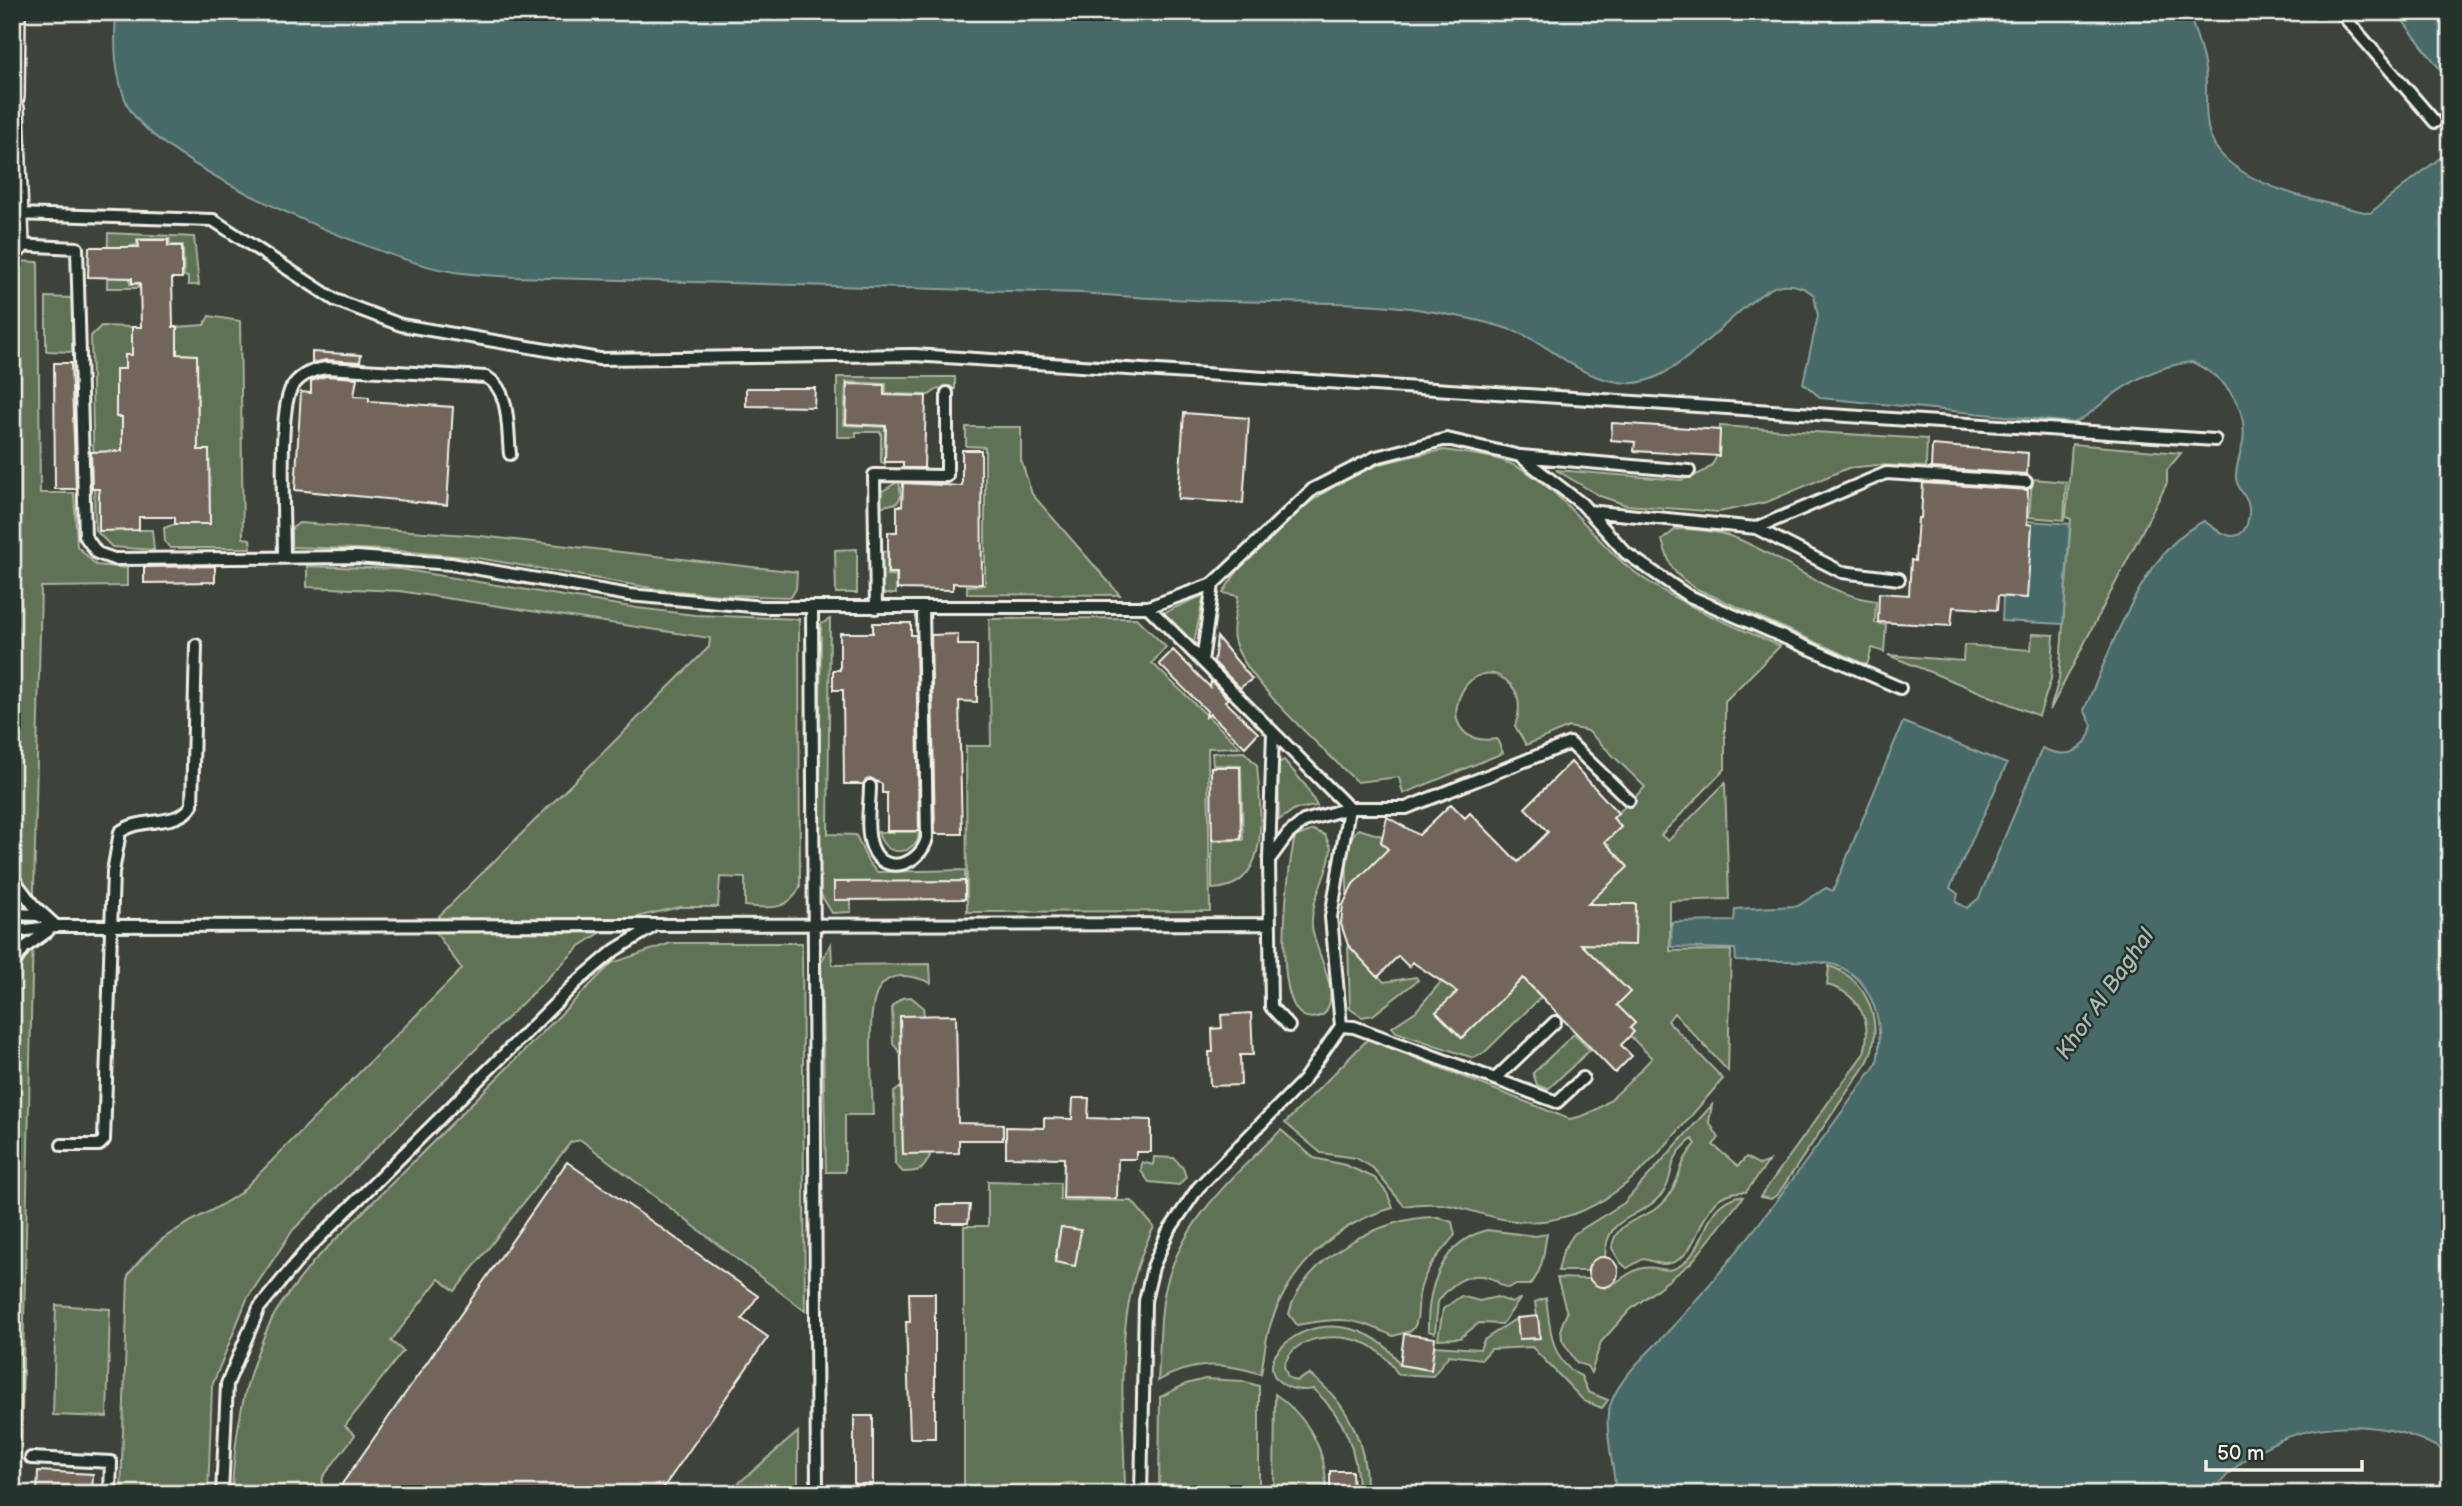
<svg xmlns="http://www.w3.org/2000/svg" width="2462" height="1506" font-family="'Balsamiq Sans',sans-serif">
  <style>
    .green { fill: #617254; stroke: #aab29e; stroke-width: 2 }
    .water { fill: #466a69; stroke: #8ca09c; stroke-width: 2 }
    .building { fill: #72665c; stroke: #f4f1e8; stroke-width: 2 }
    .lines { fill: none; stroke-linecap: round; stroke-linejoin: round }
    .lane-casing { stroke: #f4f1e8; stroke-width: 16 }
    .street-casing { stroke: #f4f1e8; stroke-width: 28 }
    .lane { stroke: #26332d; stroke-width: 10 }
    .street { stroke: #26332d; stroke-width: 23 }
    .labels { text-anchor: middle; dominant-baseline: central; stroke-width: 5; stroke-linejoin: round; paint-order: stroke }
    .water-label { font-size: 23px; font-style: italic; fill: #aebbb5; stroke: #26332d }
  </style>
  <rect width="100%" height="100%" fill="#3d423b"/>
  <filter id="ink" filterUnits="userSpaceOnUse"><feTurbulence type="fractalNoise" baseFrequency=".0143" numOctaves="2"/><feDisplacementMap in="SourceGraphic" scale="14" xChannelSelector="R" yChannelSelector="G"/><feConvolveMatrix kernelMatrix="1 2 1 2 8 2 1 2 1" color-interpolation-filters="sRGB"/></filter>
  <g filter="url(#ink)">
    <path class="green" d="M108,233l86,4 5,48h-11v-8l-4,-1 -1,-31h-13v-6h-33v6l-7,1v38h9l-1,4h-31z
      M12,261l26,1 2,231h34l3,53 19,19 31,3v18l-86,1 -21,907h-8z
      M46,297l26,1v54l-26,-1z
      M209,316l31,5 3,217 7,1 1,9h-80l-6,-6 -1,-14 11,-4h35l-1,-74h-34l23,-24v-27l-8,-1 7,-18v-25l-20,-1v-27l27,-2z
      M101,326l31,1v28h-7v14l-9,1v46l6,1v21l13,13 -36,1v78h53l2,20 -42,-3 -17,-17 -4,-194z
      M837,377h118v12h-17l-9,6 -43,-1v-10l-40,-2 -2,43 41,2v37l-4,-2v-30h-25v5h-19z
      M1720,426l207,13 -1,28 -49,-2 -29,3 -81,34 -48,10 -93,-7 -26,-9 -44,-26 125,10c37,-11 37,-18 39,-54z
      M966,427h55v33l11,34 88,101 -153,-1v-8l18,-1v-138l-19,-1z
      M2072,444l109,9 -14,17v13l-117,227 9,-31 12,-160 -5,-2z
      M1444,450c27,4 54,6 78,19 41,23 70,68 106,98 46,36 99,56 152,79l-55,55v68l-64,66 7,6 57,-58 4,116 -59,2v50l61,-1 -3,121 -54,-58 -6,8 55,58c-57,63 -112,152 -208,142 -44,-5 -60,-24 -111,-15l-31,-38 -17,-10 -35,-5 -36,-30 83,-84 201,80c35,-4 59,-37 83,-61l-22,-22 3,-4 -3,-4 5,-5 -18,-18 12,-13 -57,-57 33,-93 16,-15 -8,-9 32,-31 -57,-56 -19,-4 -43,18 -11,-19c5,-14 7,-29 -4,-41 -45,-46 -89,64 -14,54l6,14 -100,41 -4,-17 -42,5c-30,-30 -116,-105 -123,-143 -3,-13 3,-30 4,-43l-15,-3c29,-50 94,-103 147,-125 24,-9 49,-13 74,-18z
      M2032,479l34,3 -2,38 -35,-3z
      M899,481l2,15 -4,7 -18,4 2,-15z
      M299,523l182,13 316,36 -1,17 -5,8 -70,-2 -64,-6 -179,-31 -90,-8 -98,-3 1,-18z
      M1676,529c19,1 36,1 54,7 51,18 91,58 146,65l-1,22 11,2 -2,27 -12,-4 -5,17 -170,-76c-25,-15 -27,-22 -35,-49z
      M857,549v44h-21l-1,-43z
      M881,551l6,1v23h9v19h-12l-3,-4z
      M307,566l93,3 237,39 58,7 104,4 1,268c-12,25 -32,21 -55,19v-28l-25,-1 -2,30h-38l-61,14 -39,25 -287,284 -46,69 -35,87 -4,108h-87l7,-218c32,-48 67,-52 112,-83l222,-224 -28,-39 5,-14 270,-269 1,-9 -311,-47 -92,-4z
      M1204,595l-10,48 -31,-30z
      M1136,618l30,29 -14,16 88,84 -32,1 2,163 -243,1 -1,-166h25l-2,-127z
      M830,619l-2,215 28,1 12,27 9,10 88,-2v11l-114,18v13l-19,1 -14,-23 3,-266z
      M2032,634l22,1 -3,44 -12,37 -151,-61 75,6 1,-16 67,5z
      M1244,752l13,13c3,42 17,123 -45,124v-48l31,-1 -2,-74 -28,-1 -1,-12z
      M1284,760l22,26 11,20 -22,3 -16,11 -1,-57z
      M1358,829l24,7 -1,6 37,37 -65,5 -6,12c1,-22 -5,-52 11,-67z
      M1313,830l12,5 6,13c-1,26 -21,50 -19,78 2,26 31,66 12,88 -60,32 -36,-150 -29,-177z
      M878,832h41l-2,10 -10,8c-15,4 -25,-3 -29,-18z
      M671,943h131l3,368 -224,-171 -10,2 -116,149 -16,-12 -48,62 12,10 -58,75 10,9 -32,42 -2,17h-89c2,-61 12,-120 40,-175 10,-20 28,-39 41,-57l299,-299z
      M831,943l1,22 98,-1 1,19c-59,-25 -61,21 -60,66 0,22 1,44 2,66h-28v57h-19l-5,-209z
      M1348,945l36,37 32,-5 2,3 -45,35 -11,2 -12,-8z
      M1476,962l-20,31 -20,19 25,26 62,-60 18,19 -57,56 -11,5 -77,-26 -4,-5 24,-16 25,-29 3,1z
      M1829,966c39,12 56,59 39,95l-90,133 -7,5 -11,-2 104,-144c9,-31 -5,-60 -37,-68z
      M911,997l12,10 1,9 -24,1 1,37 -8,-10 -1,-38 10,-8z
      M1574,1034l16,16 -42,39 -11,-4 -4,-12z
      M901,1087l2,67 28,-1c-7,17 -10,19 -28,19l-8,-8 -1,-72z
      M1712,1105l-3,17 10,16 -6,7 25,21 8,-9 14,8 9,-4 -23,31c-54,-4 -39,69 -81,72 -8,0 -14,-4 -22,-5l-16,9 -7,-6 -8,-14c3,-28 31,-28 48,-42 21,-18 16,-43 36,-62l-4,-5c-5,5 -12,10 -15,16 -8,13 -5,28 -16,40 -21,25 -55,18 -56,62l-13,5 -5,9h-29l5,-20 11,-17 50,-31z
      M1281,1130l33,28 31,7 30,13 12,15 6,15c-58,15 -105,61 -123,118 -5,15 -6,32 -9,48 -36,-12 -69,-13 -103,7 2,-28 1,-58 6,-86 13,-70 69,-118 117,-165z
      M1154,1157l20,1 9,10 3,9 -7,8 -30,-3 -8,-11 1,-9 11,3z
      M988,1181l72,2v17l72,1 22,26c-43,82 -30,177 -29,267h-33c-13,-16 -33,-14 -45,0h-83v-268h24z
      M1738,1196l5,1 -52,66 -61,47 -29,32 -10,31 -4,-7 -10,-3 -15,-23 -1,-13 6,-14 -10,-35 32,1 15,9c14,-4 25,-18 39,-20 18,-3 24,9 42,-6 24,-21 18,-57 53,-66z
      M1438,1217l14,5 3,13c-16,20 -31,33 -36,60 -2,12 1,28 -8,36l-18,5c-40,-19 -52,-19 -96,-11l-8,-11c13,-56 95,-99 149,-97z
      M1487,1230l48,6 12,-2c-4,19 -3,35 -17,51h-16l-5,3c-8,-1 -12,-8 -19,-10 -21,-8 -41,7 -52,24l-3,31 -7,-2c-1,-42 13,-89 59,-101z
      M1461,1296l18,5 18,-4 15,6 9,-5 -19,26 -23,-1 -19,15 -22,1 5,-30z
      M1546,1298c4,29 4,64 35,78l7,16 20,8 -6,8 -18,-7 -52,-54 -41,2 -9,10 -33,-4 -16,21 -35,-2c-7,-11 -16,-21 -27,-28 -26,-14 -77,-14 -87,20l4,11 8,4 13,-7c40,29 59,71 57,120h-8c0,-43 -13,-77 -45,-105 -25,6 -55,-14 -34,-39 33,-39 99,-26 121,15l30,5 4,-24 46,3 4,-9 33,-22 2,21 21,-1 -5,-36z
      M56,1305l54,4 -3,108 -54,-2z
      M1205,1379l37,2 17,5v108h-100l1,-97 26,-13z
      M1275,1394c34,24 53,58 51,100h-52z
      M798,1432v62h-72z"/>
    <path class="water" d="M116,12h2072c7,19 14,37 17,57 3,21 -2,48 6,69 19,48 114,65 159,75l80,-63v1305c-72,-49 -188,-35 -238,39h-596c-1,-24 -11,-58 -8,-80 5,-31 35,-56 55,-77 80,-86 146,-179 214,-274 7,-35 -1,-81 -39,-97 -21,-8 -77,-4 -102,-5l-1,-12 -64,-2 1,-25 62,-1 1,-12 63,-3 28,-18 7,3 70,-169 104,42 -57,124 8,6 -2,8 11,6 12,-10 63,-150c24,11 44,6 50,-23l-8,-15c27,-59 59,-161 120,-189 13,9 34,27 43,3 2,-6 3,-14 1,-21 -3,-8 -11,-16 -12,-24 -1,-12 5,-25 7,-37 5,-38 -19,-65 -51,-80 -32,3 -60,18 -86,38 -11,9 -19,17 -32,23l-253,-25 -18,-15 15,-67 -4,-21c-12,-10 -29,-14 -44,-6 -40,22 -95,98 -143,94 -53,-4 -69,-36 -113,-52 -29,-11 -73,-18 -104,-23 -45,-6 -91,-5 -137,-6 -64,-1 -127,-3 -190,-9l-570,-16c-23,-2 -47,-2 -69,-7 -67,-13 -286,-104 -316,-164 -14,-30 -14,-62 -12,-94z
      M2396,12h54v70z
      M2015,520l55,4 -7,100 -61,-3 1,-24 24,1z"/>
    <path class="building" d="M138,240h30v6h14v32h-10l1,49h4v27l20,1 1,95h11l1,74h-35v-7h-36v13l-40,1v-42h-7l-1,-37 31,-1v-34h-6v-48h9v-14h7v-28h9l-1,-44h-8v-5l-44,-1 1,-30h50z
      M312,352l49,3 -1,7 -34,-2 -14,3z
      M54,363h17l5,126h-21z
      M326,376l31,2 -3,18 15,1v4l84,6 -6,98 -152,-15 6,-98 10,1v-12z
      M847,384l37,1v10l42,1 -2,72h-21v-6h-18l1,-36 -40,-2z
      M746,388h69l-1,19 -68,-1z
      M1184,413l65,5 -6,85 -65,-4z
      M1612,423l108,7 -1,26 -85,-5 1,-9 -24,-2z
      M1932,445l96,8 -1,21 -96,-6z
      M962,450h19l1,134 -29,-1v7l-56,-1v-16h-9v-41h9v-26h5l1,-23 59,3z
      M1923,483l105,7 -1,34 5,1 -5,73 -29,-2 -1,14 -44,-3 -2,19 -73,-4 1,-29 30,2 2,-35 4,1 3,-43h3z
      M215,566v16l-71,1v-16z
      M873,623h38v12h5l3,196h-32v-38h-5v-9l-12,-6 -7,6h-19l-1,-94h-10v-20h7v-37h33z
      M958,634v11h19v57l-18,-1 3,133h-27l-4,-199z
      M1217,637l35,42 -12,9 -26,-26z
      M1173,650l37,37 1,-6 17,18 -3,2 33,32 -13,14 -35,-33 -4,3 1,-6 -48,-47z
      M1571,762l47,51 -5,5 8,9 -16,15 23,25 -40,37h48l-1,41 -54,-1 49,48 -13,13 18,18 -5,5 4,4 -13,13 11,11 -17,17 -92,-95 -61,60 -26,-26 21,-20 -45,-30 -3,5 -11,-11 -20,21 -30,-32 -7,-21 2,-19 10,-21 35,-35 -7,-7 6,-25 32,18 32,-31 14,14 5,-5 48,49 30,-30 -23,-24z
      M1211,767h29l1,72 -29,1z
      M965,881v18l-131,1v-18z
      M1251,1013l2,42h-13l1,30 -31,1 -1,-34h4l-1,-23 10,-1 -1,-13z
      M956,1015l2,108 45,1v16h-44v13l-56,1 -3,-138z
      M1073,1098h16l-1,20 63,2v32h-15v7h-18l-1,40 -54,-1 1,-40 -58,-1v-30l38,1v-10l28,1z
      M567,1162l191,134 -16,23 26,18 -109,157h-324z
      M937,1205h33l-2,18h-31z
      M1061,1227l20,3 -6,36 -20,-4z
      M1588 1272a15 15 0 1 1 30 0a15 15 0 1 1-30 0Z
      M909,1293h26v145h-25l-4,-116h4z
      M1538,1316l2,22 -21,1 -2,-21z
      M1404,1334l31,4 -4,32 -31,-5z
      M854,1416h19v68h-19z
      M38,1471l55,3 -1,20h-55z
      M1330,1471h22l1,23h-23z"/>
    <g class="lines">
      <defs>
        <path id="lane" d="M2340,12l95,110
          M15,214l198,6 122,80 66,25 198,34 315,-4 1301,85
          M14,245l63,3 8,288 12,17 17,6 242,-2 95,7 178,31 134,12h385l65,-23 100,-95 63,-32 71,-18 73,17 62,48 44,49 61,42 213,93
          M1521,456l168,15
          M1588,511l168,17 86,44 57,7
          M1756,528l130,-55 140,9
          M284,557c0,-33 -6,-145 7,-168 7,-13 21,-19 35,-21l160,9c25,13 21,52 24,77
          M1148,607l201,201
          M812,608l5,886
          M876,608l-2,-133 73,1v-83
          M1202,661l11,-77
          M1273,732l-4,128 2,147 18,19
          M870,786c0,18 -5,43 2,61 12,31 49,17 55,-9l-4,-230
          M1269,860l19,-26 16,-13 45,-13h57l164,-65 59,57
          M12,877l22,29 22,20
          M12,914l26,1 7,4
          M12,932l44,-6 1214,-2
          M12,966l12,-18 24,-17
          M1341,1026l13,1 203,75 26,-24
          M1495,1079l60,-57
          M62,1145h37l5,-5 9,-268 7,-40c21,-16 58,-4 72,-27l4,-160
          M31,1458l80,4 -1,32
          M222,1494l5,-110 32,-76 47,-57 271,-269 38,-32 41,-25
          M1141,1494l4,-193 8,-34 15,-35 30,-44 105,-107 38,-55 -10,-109 18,-109"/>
        <path id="street" d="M12,96l1,-84
          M12,109l5,136"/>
      </defs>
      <use href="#lane" class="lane-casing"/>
      <use href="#street" class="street-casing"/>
      <use href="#lane" class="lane"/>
      <use href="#street" class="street"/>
    </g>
  </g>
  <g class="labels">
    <g class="water-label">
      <text transform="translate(2105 994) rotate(-55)">Khor Al Baghal</text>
    </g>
  </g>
  <rect width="2462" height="1506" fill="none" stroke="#26332d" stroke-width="42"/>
  <rect x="21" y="21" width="2420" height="1464" fill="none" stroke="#f4f1e8" stroke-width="2.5" filter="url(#ink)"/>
  <path d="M2206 1460v10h156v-10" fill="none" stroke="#f4f1e8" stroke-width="3.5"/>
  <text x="2217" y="1460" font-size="21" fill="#f4f1e8" stroke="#26332d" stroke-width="5" paint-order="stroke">50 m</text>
</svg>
